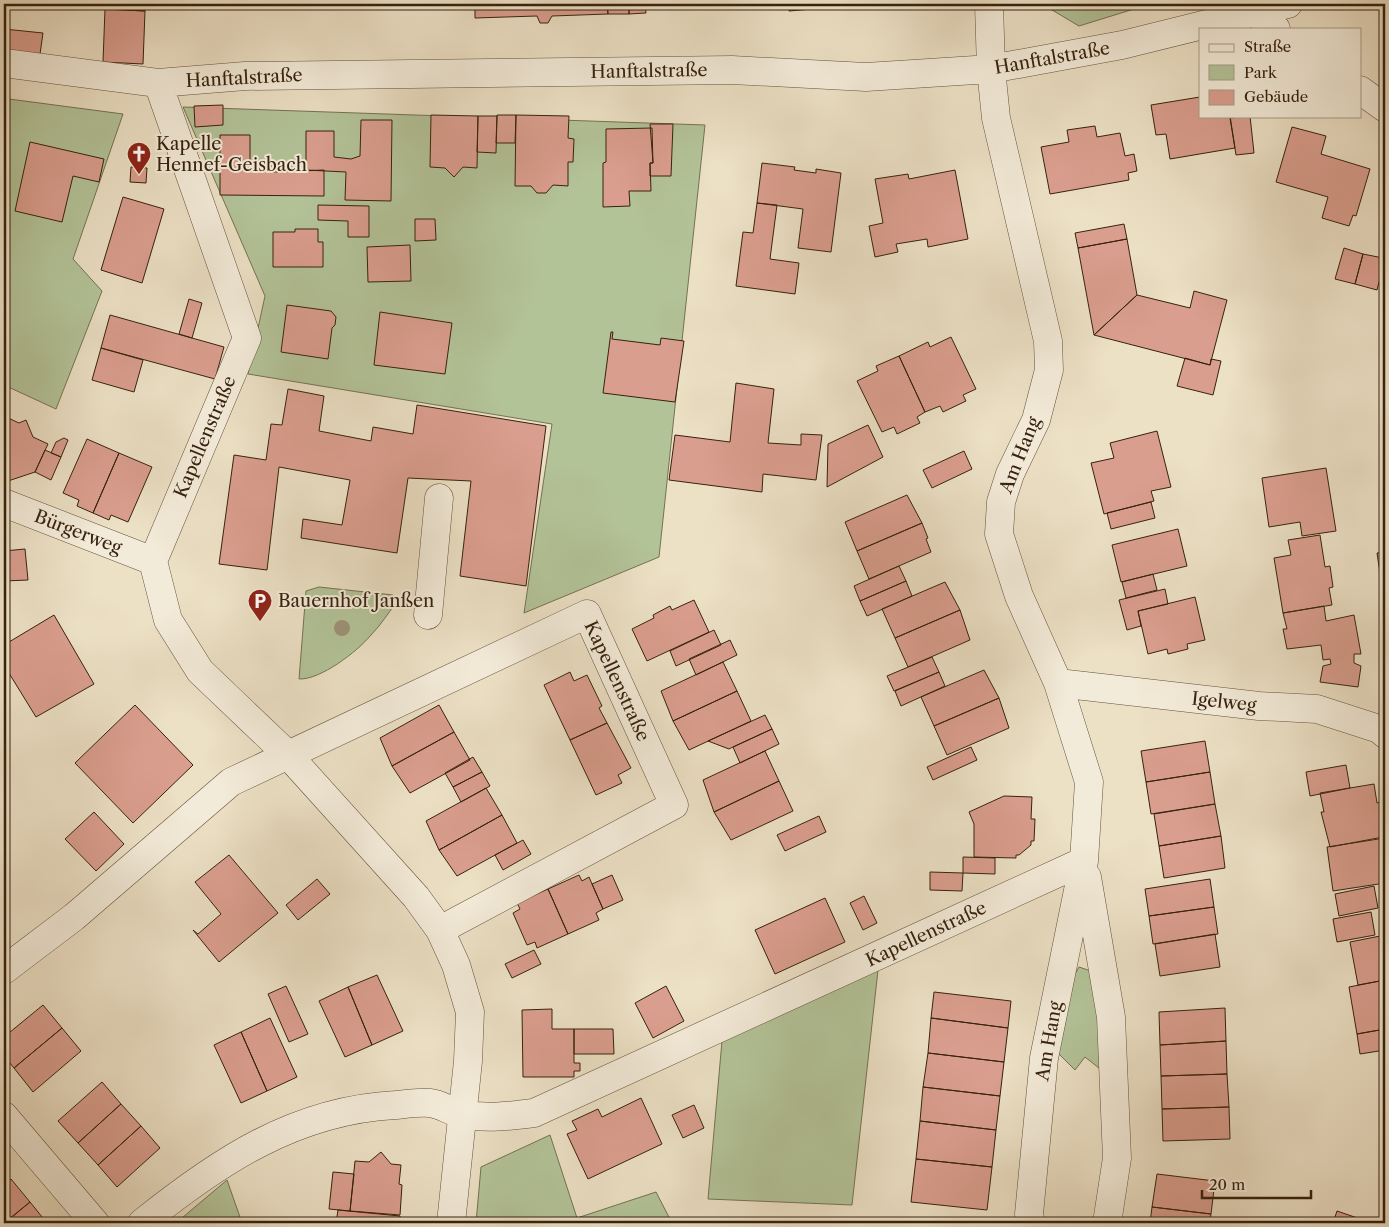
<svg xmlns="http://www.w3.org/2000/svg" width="1389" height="1227" font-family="'Libre Caslon Text',serif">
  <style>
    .green { fill: #b3c398; stroke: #747253 }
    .building { fill: #da9e8e; stroke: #36220e }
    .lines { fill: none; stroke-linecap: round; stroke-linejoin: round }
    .minor-casing { stroke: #64523c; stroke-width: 29 }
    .minor { stroke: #f3ebd9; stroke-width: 28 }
    .tree { fill: #9d9277 }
    .labels { text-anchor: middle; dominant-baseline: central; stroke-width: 4; stroke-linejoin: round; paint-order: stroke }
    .street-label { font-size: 18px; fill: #36220e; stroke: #f3ebd9 }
    .poi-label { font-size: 18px; fill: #36220e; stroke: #f3ebd9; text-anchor: start }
  </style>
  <rect width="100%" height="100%" fill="#ece0c5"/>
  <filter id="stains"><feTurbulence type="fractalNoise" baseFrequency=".004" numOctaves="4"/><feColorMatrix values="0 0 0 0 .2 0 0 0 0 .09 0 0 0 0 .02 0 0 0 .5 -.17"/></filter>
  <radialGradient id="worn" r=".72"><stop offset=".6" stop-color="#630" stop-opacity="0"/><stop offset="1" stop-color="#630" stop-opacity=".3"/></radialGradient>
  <path class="green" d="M1042,4h103l2,1 -68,21z
    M9,99l114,15 -50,145 29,32 -46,118 -52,-24v-279z
    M183,107l522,18 -46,432 -135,56 28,-189 -304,-50 17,-78z
    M319,587l74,8 5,5c-9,12 -17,25 -27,35 -14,17 -51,45 -72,44l7,-88z
    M1079,967l15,5 10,100 -19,-15 -10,13 -18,-18 12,-67z
    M878,970l-26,235 -144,-6 14,-158z
    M550,1135l27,83 79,-26 16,31h-196l5,-56z
    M227,1180l15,43h-66z"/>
  <path class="building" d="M4,4h5l-5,25z
    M105,4h40v7l-40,-2z
    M475,4h132l1,10 -56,2 -4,7h-8l-3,-7 -62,2z
    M607,4h22v10h-21z
    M629,4h16l1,9 -17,1z
    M645,4h97l-96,3z
    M789,4h57v2l-57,5z
    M105,9l40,2 -2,53 -40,-2z
    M4,29l39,4 -3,21 -36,-4z
    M1200,97v19h30l5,32 -65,11 -4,-25 -10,1 -5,-30z
    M223,105v20l-28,2 -1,-21z
    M431,115l47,1 -1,52 -14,-1 -9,10 -9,-9 -15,-1z
    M497,115h19l-1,28h-19z
    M516,115l53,1 -1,22 6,1 -1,23h-5v24l-15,-1 -7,8h-9l-6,-7h-16z
    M478,116h19l-1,37 -19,-1z
    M1250,116l4,37 -18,2 -6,-37z
    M361,120h31l-1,81 -46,-1 1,-28 -40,-2v-39h28v26l17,2 9,-3z
    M650,124h23l-2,52h-21v-13h3z
    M1095,126l2,11 23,-4 5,23 9,-2 3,17 -9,2 1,7 -79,14 -9,-47 28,-5 -2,-12z
    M1292,127l34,9 -5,18 49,15 -14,47 -3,-1 -4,11 -27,-8 6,-21 -52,-15z
    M652,128l1,35h-3l1,28h-22l1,15 -27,1v-44l3,-1v-33z
    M220,135h30v31h23v6l51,-2v26l-104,-1z
    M30,142l74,17 -5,23 -26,-6 -11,46 -47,-11z
    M762,163l33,4 -1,3 22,3v-4l25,4 -10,79 -33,-4 5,-39 -46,-6z
    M131,167l16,1 -1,15 -16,-1z
    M955,170l13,69 -40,8 -1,-8 -31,5 2,8 -23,5 -6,-31 14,-3 -8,-44 33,-5 1,5z
    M123,197l41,12 -22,74 -41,-13z
    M757,203l20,2 -7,54 29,4 -4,31 -59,-8 7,-54 10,1z
    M318,205l51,1v31h-21v-16l-30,-1z
    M415,219h20l1,21 -21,1z
    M1124,224l3,15 -49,9 -3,-15z
    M295,229h23v13h5v25h-50v-35h22z
    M1127,239l10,56 -43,40 -16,-87z
    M410,245l1,36 -43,1 -1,-35z
    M1344,248l19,6 -8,30 -20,-5z
    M1363,254l20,4 -1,4 2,1 -7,27 -22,-6z
    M1194,291l33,9 -17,65 -116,-30 43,-40 53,13z
    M189,299l13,4 -10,35 -13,-4z
    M287,305l44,6 5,6 -1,8 -3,3 -4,31 -47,-7z
    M380,312l72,11 -7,51 -71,-9z
    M110,315l114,32 -9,32 -114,-31z
    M611,332h2l-1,7 48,6 1,-7 23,3 -9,61 -72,-9z
    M951,337l25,52 -13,6 3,6 -23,11 -3,-6 -15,6 -26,-56 29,-14 2,5z
    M101,348l42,12 -9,32 -42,-12z
    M899,356l26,56 -8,5 3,6 -23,11 -3,-7 -12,5 -25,-51 21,-10 -2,-5z
    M1185,358l25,7 1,-6 10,2 -8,34 -36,-9z
    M736,383l38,6 -6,54 33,2v-11l21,1 -6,45 -53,-6 -1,18 -93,-12 6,-45 55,7z
    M288,389l36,7 -5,35 52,10 2,-14 40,7 4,-29 129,21 -20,160 -66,-10 11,-95 -63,-3 -11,75 -96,-15 2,-19 39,6 8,-45 -71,-13 -12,103 -48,-6 15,-109 32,5 5,-36 11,1z
    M4,416l15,7 7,-3 7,17 15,7 -13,28 -30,10z
    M868,425l15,32 -56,30 1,-43z
    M1157,431l14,56 -20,4 3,10 -50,13 -13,-51 23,-5 -4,-15z
    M64,438l4,2 -7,17 -10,-4 5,-11z
    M87,439l32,14 -26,60 -16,-7 2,-6 -16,-7z
    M45,450l16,7 -10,23 -16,-8z
    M964,451l8,18 -40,19 -9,-18z
    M119,453l33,14 -24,55 -17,-7 -2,5 -16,-7z
    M1326,468l10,63 -34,5 -2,-14 -31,5 -7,-49z
    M907,495l15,28 -65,28 -12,-29z
    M1151,502l4,16 -44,11 -4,-16z
    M922,523l6,15 -2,1 5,13 -62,27 -12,-28z
    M1178,529l9,37 -66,16 -9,-37z
    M1320,535l5,32 5,-1 3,21 -4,1 3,17 -49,8 -9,-55 17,-3 -3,-15z
    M25,549l3,31 -24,1v-30z
    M1385,552v28h-4l-4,-27z
    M899,566l7,15 -46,20 -6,-15z
    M1153,574l4,16 -31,8 -4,-16z
    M906,581l6,15 -45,20 -7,-15z
    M945,582l15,28 -65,28 -13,-29z
    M1165,589l3,15 -30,7 3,15 -14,4 -8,-30z
    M1195,597l10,43 -18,4 1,5 -20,5 -1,-5 -19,5 -10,-43z
    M694,600l15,32 -62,29 -15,-32 22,-11 -1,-3 17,-9 2,4z
    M1324,606l2,15 28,-6 7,39h-7v9l7,3 -3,21 -38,-5 3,-16 8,-2 -1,-5 -7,1 -2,-15 -34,4 -4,-20h4l-4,-16z
    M960,610l10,30 -62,27 -13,-29z
    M54,615l40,69 -58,33 -32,-52v-20z
    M714,630l7,15 -45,21 -6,-15z
    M730,640l7,15 -41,20 -7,-16z
    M932,657l7,15 -45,19 -7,-15z
    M723,662l14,29 -64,30 -12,-30z
    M984,670l15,28 -65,28 -13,-29z
    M570,672l4,9 13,-6 15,31 -3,2 8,15 -37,17 -26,-55z
    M939,672l6,14 -44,20 -6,-15z
    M737,691l14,30 -62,29 -16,-29z
    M999,698l10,30 -62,27 -13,-29z
    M135,705l58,60 -60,58 -58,-60z
    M439,705l15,27 -62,34 -12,-28z
    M765,715l7,14 -39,18 -4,2 -21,-8z
    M607,723l24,45 -13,7 4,8 -26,12 -26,-55z
    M772,729l7,15 -39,19 -7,-16z
    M454,732l16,28 -60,33 -18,-27z
    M1205,741l5,31 -64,10 -5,-31z
    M971,747l6,13 -44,20 -6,-13z
    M765,751l14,30 -65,31 -11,-32z
    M473,757l9,15 -29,15 -8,-14z
    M1346,765l4,23 -40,8 -4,-24z
    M482,772l8,14 -29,16 -8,-15z
    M1210,772l5,32 -64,10 -5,-32z
    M779,781l14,30 -62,29 -17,-28z
    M1374,784l3,19 3,-1 3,16h-3l3,19 -53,10 -9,-35h3l-4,-19z
    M486,788l16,27 -63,35 -13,-29z
    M1004,796l28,1 -1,22h4l-1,22h-3v4l-12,10h-3v3l-42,-1v-33l-5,-12z
    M1215,804l6,32 -62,10 -5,-32z
    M94,812l30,32 -28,27 -31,-32z
    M502,815l15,28 -60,33 -18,-26z
    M819,816l7,16 -41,19 -8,-16z
    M1221,836l4,32 -61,10 -5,-32z
    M1385,838v45l-52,8 -6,-44z
    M523,840l8,14 -28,16 -8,-15z
    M229,855l49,58 -59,49 -26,-32 5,4 23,-20 -26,-32z
    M963,857l32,1v16l-32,-1z
    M930,872l33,1 -1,18 -32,-1z
    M579,875l3,6 7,-4 14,32 -7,4 3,7 -31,14 -20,-45z
    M612,875l11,25 -20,9 -11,-25z
    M317,879l13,15 -32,26 -12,-15z
    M1210,879l4,28 -65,9 -4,-27z
    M1374,886l4,22 -39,8 -4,-22z
    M548,889l20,45 -31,14 -2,-6 -8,3 -14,-32 7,-4 -3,-6z
    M864,896l13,27 -14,7 -13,-27z
    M825,898l20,44 -70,32 -20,-44z
    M1214,907l4,27 -65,10 -4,-28z
    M1371,912l4,23 -38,7 -4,-23z
    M1215,934l5,33 -60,9 -5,-32z
    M1385,935v45l-27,5 -8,-43z
    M534,950l7,14 -29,14 -7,-14z
    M377,975l26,56 -31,14 -24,-58z
    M1385,980v49l-28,5 -8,-47z
    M286,986l22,48 -19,8 -21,-48z
    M666,986l18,35 -31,17 -18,-35z
    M348,987l24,58 -27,12 -26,-56z
    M934,992l77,9 -3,27 -77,-10z
    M43,1005l19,23 -48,40 -10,-12v-19z
    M1225,1008l1,33 -66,4 -1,-33z
    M552,1009v20h22v34h6v8h-6v6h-51l-1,-67z
    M270,1018l27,59 -30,14 -26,-59z
    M931,1018l77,10 -4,34 -76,-9z
    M62,1028l19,23 -48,41 -19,-24z
    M574,1029h39l1,25h-40z
    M1385,1029v21l-25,4 -3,-20z
    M241,1032l26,59 -26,12 -27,-58z
    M1226,1041l1,33 -66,2 -1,-31z
    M928,1053l76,9 -4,34 -77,-9z
    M1227,1074l2,33 -67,2 -1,-33z
    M102,1082l19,22 -43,39 -20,-22z
    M923,1087l77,9 -4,34 -76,-9z
    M641,1098l21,46 -74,35 -21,-45 10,-4 -5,-9 26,-12 4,8z
    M121,1104l20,22 -43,39 -20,-22z
    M694,1105l10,23 -21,10 -11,-23z
    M1229,1107l1,32 -67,2 -1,-32z
    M920,1121l76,9 -4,37 -76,-8z
    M141,1126l19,22 -43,39 -19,-22z
    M381,1152l10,12 10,1 -2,19 3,1 -2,30 -50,-4 5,-50 14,1z
    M916,1159l76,8 -5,43 -76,-8z
    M333,1172l21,2 -4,37 -21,-2z
    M1157,1174l58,7 -4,33 -59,-7z
    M11,1179l19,23 -26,21v-38z
    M30,1202l17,21h-42z
    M1152,1207l59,7 -1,9h-60z
    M338,1210l62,6v7h-64z
    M1337,1211l35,12h-39z"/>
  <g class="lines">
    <defs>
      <path id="minor" d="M989,4l2,65 5,49 52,223 1,29 -13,50 -26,54 -9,28 -2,32 20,62 39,87 31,99 -5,79 -40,197 -15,156 2,9
        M1254,12l22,17
        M4,63l154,20 87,-7 487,-6 134,7 125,-8 131,-24 166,-41
        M158,83l89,255 -94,223 15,59 32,51 88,84 128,142 24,33 16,35 14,47 -2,49 -17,162
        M1360,90l25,18
        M4,503l149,58
        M428,615l11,-117
        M1058,683l201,23 58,3 62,20 6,5
        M1087,877l24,140 6,141 -10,65
        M4,970l70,-53 157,-135 356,-168 87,191 -234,125
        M4,1116l91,107
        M142,1223c76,-61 153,-113 254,-118 10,-1 23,-3 34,-2 11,1 21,9 32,11 24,5 48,2 72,-1l550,-252"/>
    </defs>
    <use href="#minor" class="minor-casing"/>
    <use href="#minor" class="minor"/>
  </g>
  <circle class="tree" cx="342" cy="628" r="8"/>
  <defs>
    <symbol id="church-pin" viewBox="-11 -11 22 30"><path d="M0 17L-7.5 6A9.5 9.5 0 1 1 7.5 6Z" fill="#8f2418" stroke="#f3ebd9"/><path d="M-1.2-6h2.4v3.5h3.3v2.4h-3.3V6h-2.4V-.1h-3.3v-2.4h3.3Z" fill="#fff"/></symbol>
    <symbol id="parking-pin" viewBox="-11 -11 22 30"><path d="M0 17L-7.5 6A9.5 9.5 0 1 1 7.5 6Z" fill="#8f2418" stroke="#f3ebd9"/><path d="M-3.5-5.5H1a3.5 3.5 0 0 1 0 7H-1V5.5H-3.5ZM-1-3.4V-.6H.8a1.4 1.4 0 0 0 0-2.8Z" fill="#fff"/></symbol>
  </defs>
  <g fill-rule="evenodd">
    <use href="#church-pin" x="125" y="140" width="28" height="38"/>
    <use href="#parking-pin" x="246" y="587" width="28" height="38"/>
  </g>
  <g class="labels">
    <g class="street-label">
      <text transform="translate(1052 58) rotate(-10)">Hanftalstraße</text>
      <text transform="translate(649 71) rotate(-1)">Hanftalstraße</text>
      <text transform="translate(244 78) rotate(-3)">Hanftalstraße</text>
      <text transform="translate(205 437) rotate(-67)">Kapellenstraße</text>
      <text transform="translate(1020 455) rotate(-68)">Am Hang</text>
      <text transform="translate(78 532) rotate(21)">Bürgerweg</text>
      <text transform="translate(617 681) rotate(65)">Kapellenstraße</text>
      <text transform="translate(1224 702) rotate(6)">Igelweg</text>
      <text transform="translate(926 934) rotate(-25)">Kapellenstraße</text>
      <text transform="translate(1049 1041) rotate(-80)">Am Hang</text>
    </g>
    <g class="poi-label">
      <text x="156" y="144">Kapelle<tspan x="156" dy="21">Hennef-Geisbach</tspan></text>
      <text x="278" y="601">Bauernhof Janßen</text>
    </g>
  </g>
  <rect width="1389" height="1227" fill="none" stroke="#ece0c5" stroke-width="20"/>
  <rect x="5" y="5" width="1379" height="1217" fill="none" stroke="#36220e" stroke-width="2.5"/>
  <rect x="10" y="10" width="1369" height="1207" fill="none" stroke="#36220e"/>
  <rect x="1199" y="28" width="162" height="90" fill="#f3ebd9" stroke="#a79b88"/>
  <rect x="1209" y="44" width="25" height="8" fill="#f3ebd9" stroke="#a79b88"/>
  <text x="1244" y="52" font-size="15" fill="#36220e">Straße</text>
  <rect x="1209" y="65" width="25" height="15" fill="#b3c398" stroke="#a79b88"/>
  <text x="1244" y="78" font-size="15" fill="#36220e">Park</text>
  <rect x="1209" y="90" width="25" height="15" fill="#da9e8e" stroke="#a79b88"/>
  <text x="1244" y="102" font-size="15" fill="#36220e">Gebäude</text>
  <path d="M1202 1190v8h109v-8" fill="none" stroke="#36220e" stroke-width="2.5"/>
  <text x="1209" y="1190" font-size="15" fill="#36220e" stroke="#f3ebd9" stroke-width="4" paint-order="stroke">20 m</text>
  <rect width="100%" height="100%" filter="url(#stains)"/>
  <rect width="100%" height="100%" fill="url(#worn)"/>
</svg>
